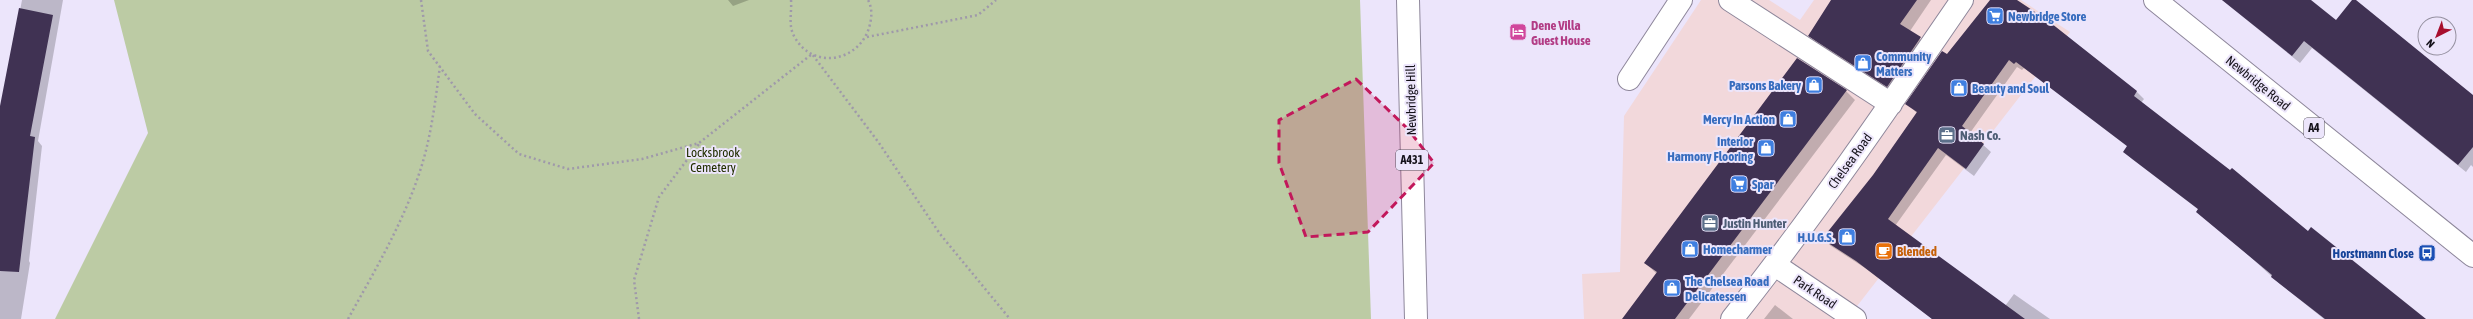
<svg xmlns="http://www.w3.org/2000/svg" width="2473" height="319" font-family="'Asap Condensed',sans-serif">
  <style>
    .commercial { fill: #f2d8db }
    .green { fill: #bccba4 }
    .shadow { fill: #0003 }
    .building { fill: #403253 }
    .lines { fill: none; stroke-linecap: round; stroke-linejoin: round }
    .minor-casing { stroke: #8e879b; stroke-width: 24 }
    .major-casing { stroke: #8e879b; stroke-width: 24 }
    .path { stroke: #9f99aa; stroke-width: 2.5; stroke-dasharray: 2 3; stroke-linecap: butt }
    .minor { stroke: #fff; stroke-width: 22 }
    .major { stroke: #fff; stroke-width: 22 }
    .marked { fill: #c2185b; fill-opacity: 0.2; stroke: #c2185b; stroke-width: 3; stroke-dasharray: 8 5; stroke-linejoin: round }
    .labels { text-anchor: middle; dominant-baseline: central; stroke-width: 4; stroke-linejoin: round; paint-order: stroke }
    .shield { fill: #ece5fb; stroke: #56515e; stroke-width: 1 }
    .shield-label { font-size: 12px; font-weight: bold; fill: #15121a }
    .shop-label { font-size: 13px; font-weight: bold; fill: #366cbe; stroke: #ece5fb; text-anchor: start }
    .hotel-label { font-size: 13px; font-weight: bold; fill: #b23c85; stroke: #ece5fb; text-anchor: start }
    .street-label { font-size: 13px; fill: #15121a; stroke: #ece5fb }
    .service-label { font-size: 13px; font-weight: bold; fill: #4e5e75; stroke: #ece5fb; text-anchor: start }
    .park-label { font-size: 13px; fill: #222f00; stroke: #ece5fb }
    .food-label { font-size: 13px; font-weight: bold; fill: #c56008; stroke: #ece5fb; text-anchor: start }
    .transit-label { font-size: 13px; font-weight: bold; fill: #164399; stroke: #ece5fb; text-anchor: end }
  </style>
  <rect width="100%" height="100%" fill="#ece5fb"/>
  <path class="commercial" d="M1701,0h68l31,20 14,-20h207l49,32 -223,287h-263l-2,-45 38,-2 4,-156z"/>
  <path class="green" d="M114,0h1246l11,319h-1316l93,-186z"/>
  <path class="shadow" d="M22,0h41l-25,141 4,5 -13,115 1,2 -9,56h-21v-203z
    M728,0h21l-16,6z
    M1832,0h99l-21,31 19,16 -33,48 -78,-51 -9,-9z
    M1991,0h24l32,20 90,72 7,7 -3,4 167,129 117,87h-101l-44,-35 -81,-74 -67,-51 -8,-8 4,-4 -104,-79 -2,2 -5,-3 -47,66 21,19 -17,24 -28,-21 -51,71 110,80 9,-12 36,25h-118l-67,-51 -34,-22 -8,-7 51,-64 43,-62 -10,-9z
    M2222,0h87l27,22 18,-22 119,97v70l-2,-2 -5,7 -154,-124 -12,15z
    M1797,60l49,31 9,9 -166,219h-66l34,-45 -12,-11z
    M1775,305l18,14h-29z"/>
  <path class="building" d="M1831,0h86l-17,24 21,13 -34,50 -79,-51z
    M1990,0h27l30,20 90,71 -3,5 96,74 2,-2 76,63 3,-4 115,92h-101l-54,-42 1,-2 -76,-63 2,-3 -75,-57 4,-6 -111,-84 -2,2 -5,-4 -47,66 22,18 -18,25 -28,-21 -50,71 137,100h-93l-76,-58 -34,-22 51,-64 44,-63 -12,-8 37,-53 5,3z
    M2222,0h89l25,20 16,-20h4l117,95v52l-15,18 -154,-124 -12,15z
    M19,8l34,7 -23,121 5,1 -16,135 -19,-1v-165z
    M1797,58l50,32 -172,229h-53l35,-47 -13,-9z"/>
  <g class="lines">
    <defs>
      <path id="minor" d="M1730,0l161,104
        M1629,79l52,-79
        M1775,265l80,54
        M1732,319c82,-103 156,-211 230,-319"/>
      <path id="major" d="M1408,0l8,319
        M2155,0l318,256"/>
    </defs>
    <use href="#minor" class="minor-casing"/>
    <use href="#major" class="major-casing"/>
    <path class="path" d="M421,0l7,51 47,63 44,40 49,15 74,-10 57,-16 113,-89 67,89 61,91 70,85
      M791,0c1,12 -3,25 3,36 19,36 68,25 76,-12 2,-8 2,-17 -2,-24
      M867,37l111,-22 18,-15
      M348,319c26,-47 54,-94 71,-145 12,-35 16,-71 21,-108
      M639,319l-5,-39 25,-83 40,-53"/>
    <use href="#minor" class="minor"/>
    <use href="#major" class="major"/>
  </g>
  <path class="marked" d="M1356,79l52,50 26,34 -66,69 -62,5 -27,-74v-43z"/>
  <defs>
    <symbol id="supermarket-square" viewBox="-11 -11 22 22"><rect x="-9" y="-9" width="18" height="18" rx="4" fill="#3f7fe0" stroke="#ece5fb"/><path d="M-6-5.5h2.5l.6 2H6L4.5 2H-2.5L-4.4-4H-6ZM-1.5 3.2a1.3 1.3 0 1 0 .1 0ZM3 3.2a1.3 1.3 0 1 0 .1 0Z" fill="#fff"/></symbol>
    <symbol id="hotel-square" viewBox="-11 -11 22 22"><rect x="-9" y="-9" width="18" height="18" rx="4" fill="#d1479c" stroke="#ece5fb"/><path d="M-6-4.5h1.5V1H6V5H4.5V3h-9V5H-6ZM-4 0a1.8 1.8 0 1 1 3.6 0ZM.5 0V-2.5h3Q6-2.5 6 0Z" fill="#fff"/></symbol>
    <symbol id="shop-square" viewBox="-11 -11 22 22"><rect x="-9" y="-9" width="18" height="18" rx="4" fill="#3f7fe0" stroke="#ece5fb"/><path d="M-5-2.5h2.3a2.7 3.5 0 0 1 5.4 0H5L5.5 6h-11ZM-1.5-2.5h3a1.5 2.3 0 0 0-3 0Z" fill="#fff"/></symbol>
    <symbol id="office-square" viewBox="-11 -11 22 22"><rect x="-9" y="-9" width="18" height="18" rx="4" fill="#5c6f8a" stroke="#ece5fb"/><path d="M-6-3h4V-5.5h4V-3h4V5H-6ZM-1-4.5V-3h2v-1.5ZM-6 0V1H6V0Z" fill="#fff"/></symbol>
    <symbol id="cafe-square" viewBox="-11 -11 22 22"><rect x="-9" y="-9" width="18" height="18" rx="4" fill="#e8710a" stroke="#ece5fb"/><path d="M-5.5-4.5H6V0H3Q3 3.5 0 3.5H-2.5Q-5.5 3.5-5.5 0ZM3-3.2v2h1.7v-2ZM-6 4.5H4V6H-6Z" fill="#fff"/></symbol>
    <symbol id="bus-square" viewBox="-11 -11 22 22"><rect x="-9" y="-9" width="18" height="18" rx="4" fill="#1a4fb4" stroke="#ece5fb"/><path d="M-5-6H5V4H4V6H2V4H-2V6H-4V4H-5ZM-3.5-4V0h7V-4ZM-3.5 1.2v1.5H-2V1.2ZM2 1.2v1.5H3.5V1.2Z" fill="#fff"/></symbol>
  </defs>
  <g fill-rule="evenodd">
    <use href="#supermarket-square" x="1985" y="6" width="20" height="20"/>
    <use href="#hotel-square" x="1508" y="22" width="20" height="20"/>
    <use href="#shop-square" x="1853" y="53" width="20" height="20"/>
    <use href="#shop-square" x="1804" y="75" width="20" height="20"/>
    <use href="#shop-square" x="1949" y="78" width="20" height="20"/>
    <use href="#shop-square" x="1778" y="109" width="20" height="20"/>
    <use href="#office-square" x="1937" y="125" width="20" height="20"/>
    <use href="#shop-square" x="1756" y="138" width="20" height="20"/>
    <use href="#supermarket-square" x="1729" y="174" width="20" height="20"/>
    <use href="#office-square" x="1700" y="213" width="20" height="20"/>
    <use href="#shop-square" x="1837" y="227" width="20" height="20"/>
    <use href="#shop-square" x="1680" y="239" width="20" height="20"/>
    <use href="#cafe-square" x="1874" y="241" width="20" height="20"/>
    <use href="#bus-square" x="2417" y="243" width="20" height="20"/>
    <use href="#shop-square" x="1662" y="278" width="20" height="20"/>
  </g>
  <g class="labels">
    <g class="shield">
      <rect x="2304" y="118" width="20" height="20" rx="3"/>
      <rect x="1396" y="150" width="32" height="20" rx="3"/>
    </g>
    <g class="shield-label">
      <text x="2314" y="128">A4</text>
      <text x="1412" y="160">A431</text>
    </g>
    <g class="shop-label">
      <text x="2008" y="16">Newbridge Store</text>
      <text x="1876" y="56">Community<tspan x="1876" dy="15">Matters</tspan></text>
      <text x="1801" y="85" text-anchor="end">Parsons Bakery</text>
      <text x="1972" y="88">Beauty and Soul</text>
      <text x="1775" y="119" text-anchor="end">Mercy In Action</text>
      <text x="1753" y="141" text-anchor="end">Interior<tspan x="1753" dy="15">Harmony Flooring</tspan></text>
      <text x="1752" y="184">Spar</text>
      <text x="1834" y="237" text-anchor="end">H.U.G.S.</text>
      <text x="1703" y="249">Homecharmer</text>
      <text x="1685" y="281">The Chelsea Road<tspan x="1685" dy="15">Delicatessen</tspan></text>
    </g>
    <g class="hotel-label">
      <text x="1531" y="25">Dene Villa<tspan x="1531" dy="15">Guest House</tspan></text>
    </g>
    <g class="street-label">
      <text transform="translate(2258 83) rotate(39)">Newbridge Road</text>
      <text transform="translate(1411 100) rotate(-91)">Newbridge Hill</text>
      <text transform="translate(1850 161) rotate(-54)">Chelsea Road</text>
      <text transform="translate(1815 292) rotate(34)">Park Road</text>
    </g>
    <g class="service-label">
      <text x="1960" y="135">Nash Co.</text>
      <text x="1723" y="223">Justin Hunter</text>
    </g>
    <g class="park-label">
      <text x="713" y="152">Locksbrook<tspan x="713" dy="15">Cemetery</tspan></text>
    </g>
    <g class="food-label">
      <text x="1897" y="251">Blended</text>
    </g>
    <g class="transit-label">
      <text x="2414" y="253">Horstmann Close</text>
    </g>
  </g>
  <g transform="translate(2437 36) rotate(222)"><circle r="19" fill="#ece5fb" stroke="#9691a1"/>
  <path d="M0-3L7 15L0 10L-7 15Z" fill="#a70e2e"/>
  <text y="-6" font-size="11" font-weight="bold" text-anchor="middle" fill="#15121a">N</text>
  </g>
</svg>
